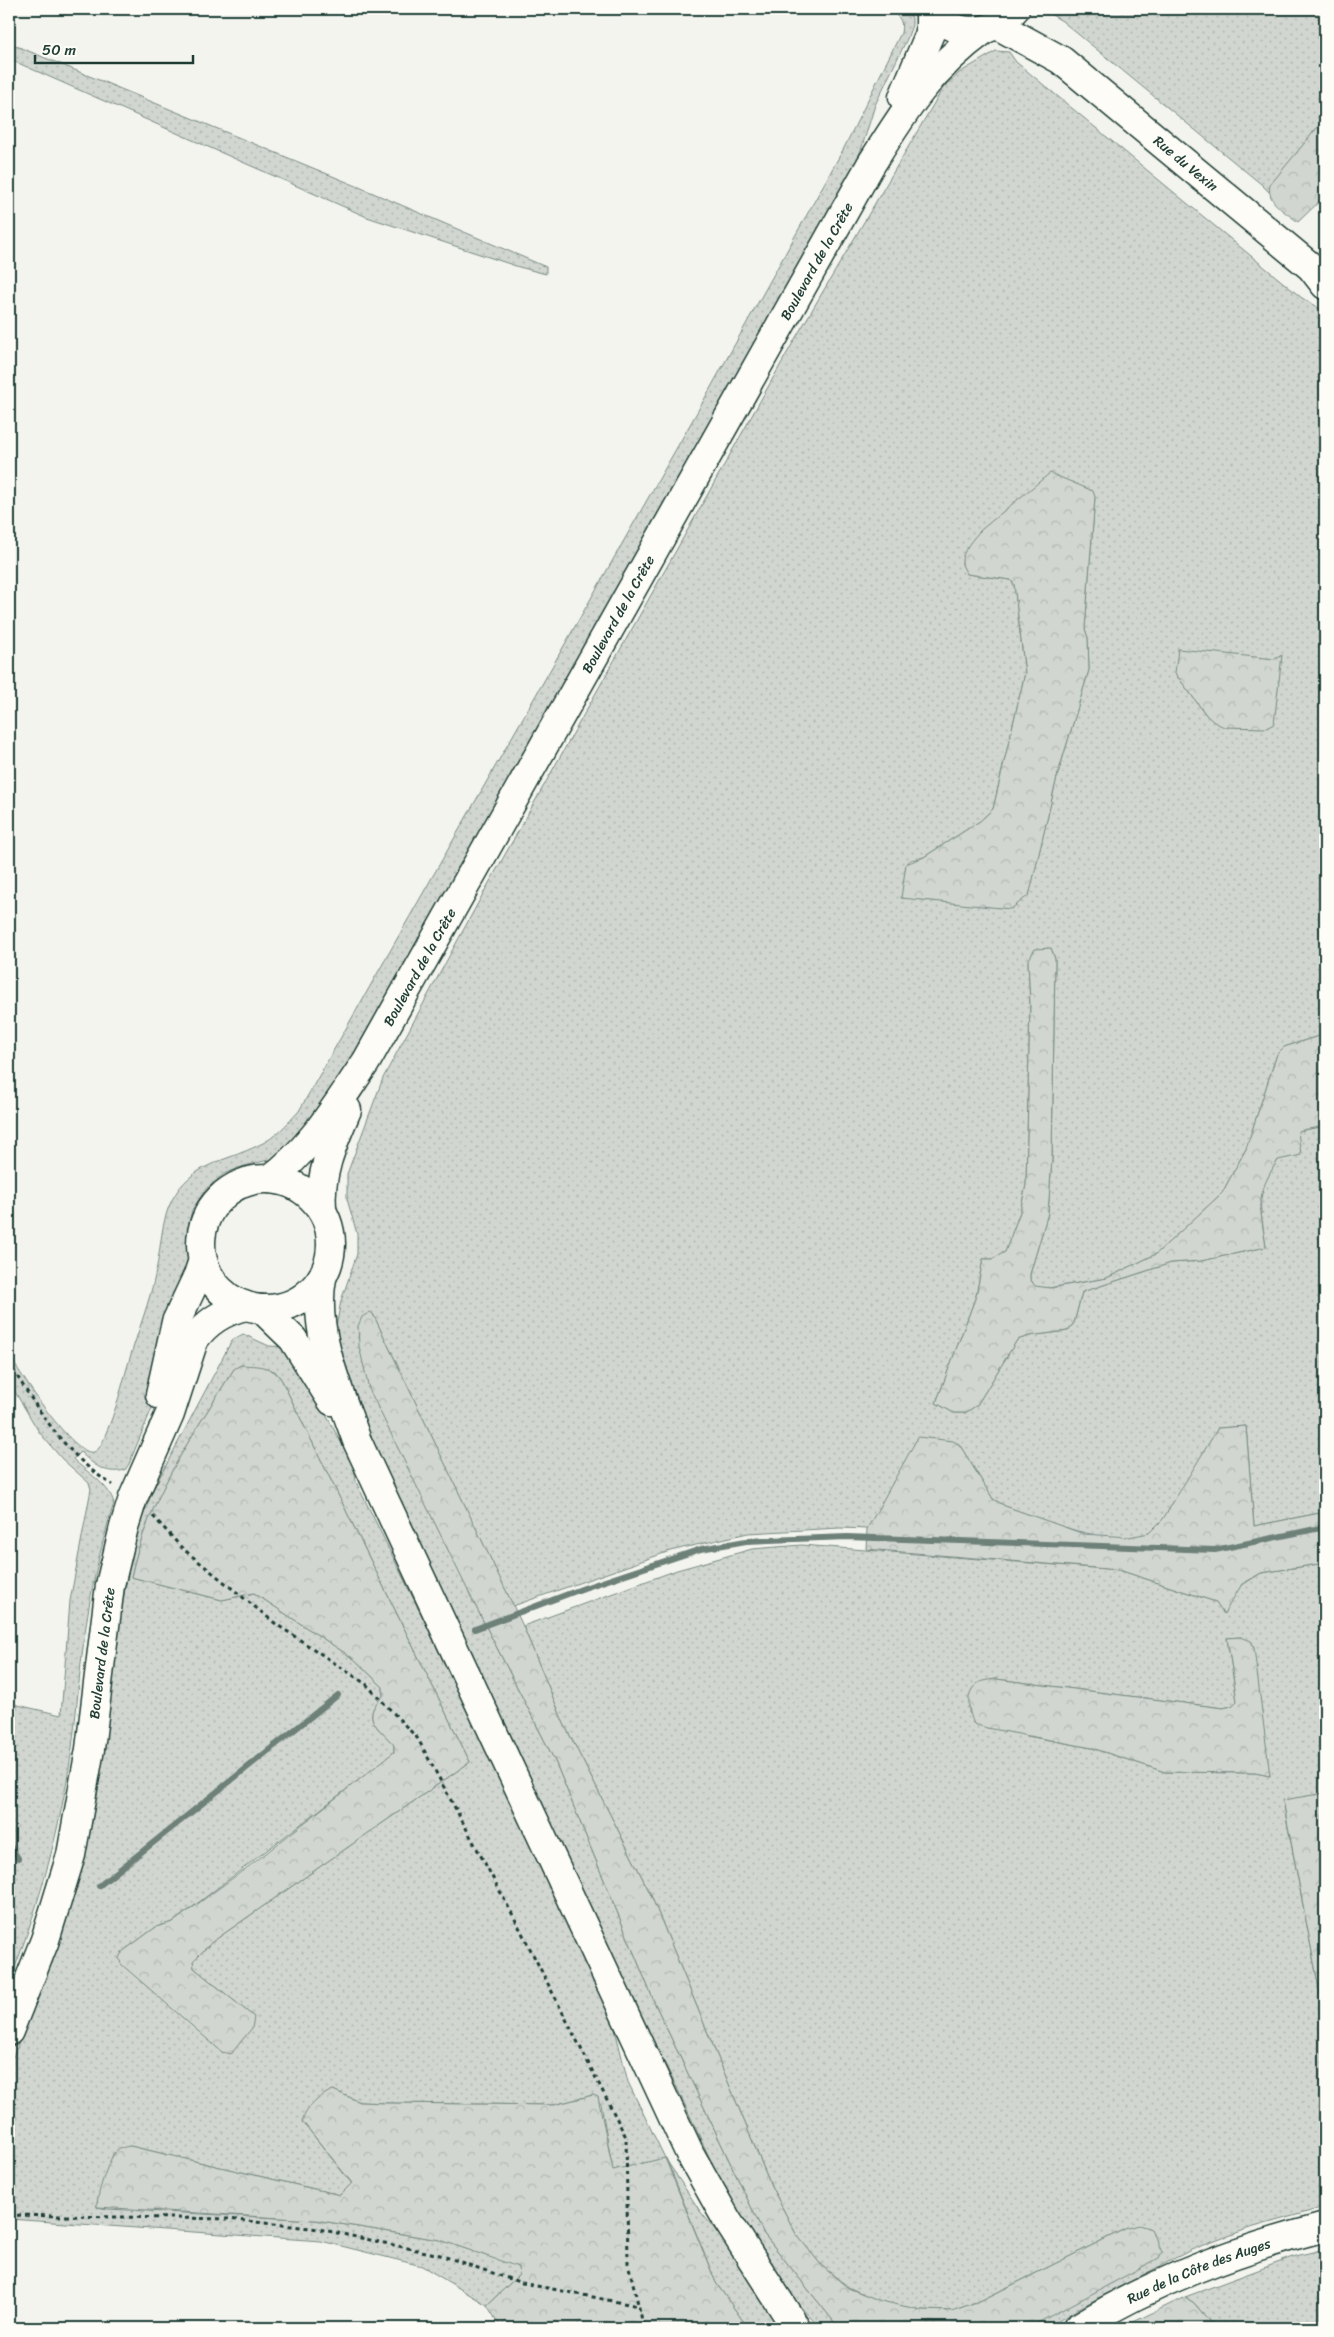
<svg xmlns="http://www.w3.org/2000/svg" width="1334" height="2337" font-family="Sriracha,sans-serif">
  <style>
    .grass { fill: url(#grass-dots); stroke: #788a82; fill-rule: evenodd }
    .forest { fill: url(#forest-crowns); stroke: #788a82 }
    .lines { fill: none; stroke-linecap: round; stroke-linejoin: round }
    .stream { stroke: #6e8179; stroke-width: 6 }
    .secondary-casing { stroke: #1f3d34; stroke-width: 31 }
    .path { stroke: #1f3d34; stroke-width: 3; stroke-dasharray: 4 4; stroke-linecap: butt }
    .secondary { stroke: #fdfcf7; stroke-width: 28 }
    .labels { text-anchor: middle; dominant-baseline: central; stroke-width: 4; stroke-linejoin: round; paint-order: stroke }
    .street-label { font-size: 14px; fill: #1f3d34; stroke: #fdfcf7 }
  </style>
  <defs>
    <pattern id="grass-dots" width="8" height="8" patternUnits="userSpaceOnUse" patternTransform="scale(1.25)"><rect width="8" height="8" fill="#d1d6d1"/><path d="M2 2h.1M6 6h.1" fill="none" stroke="#b3b9b4" stroke-width="1.8" stroke-linecap="round"/></pattern>
    <pattern id="forest-crowns" width="20" height="18" patternUnits="userSpaceOnUse" patternTransform="scale(1.25)"><rect width="20" height="18" fill="#d1d6d1"/><path d="M2 6a3 3 0 1 1 6 0M12 15a3 3 0 1 1 6 0" fill="none" stroke="#b3b9b4"/></pattern>
  </defs>
  <rect width="100%" height="100%" fill="#f4f4ef"/>
  <filter id="ink" filterUnits="userSpaceOnUse"><feTurbulence type="fractalNoise" baseFrequency=".02" numOctaves="2"/><feDisplacementMap in="SourceGraphic" scale="10" xChannelSelector="R" yChannelSelector="G"/><feConvolveMatrix kernelMatrix="1 2 1 2 8 2 1 2 1" color-interpolation-filters="sRGB"/></filter>
  <g filter="url(#ink)">
    <path class="grass" d="M883,9h24l5,9v7l-5,14 -32,66 -14,45 -13,30 -471,836 -54,90 -46,52 -33,8 -20,8 -19,16 -13,20 -4,18 -1,43 -33,132 -25,61 -4,6c-20,5 -31,-5 -45,-18l-7,7c13,13 36,25 41,44 -14,45 -24,90 -30,137 -6,42 -8,85 -15,128 -12,74 -33,146 -60,215v-280l52,12 9,-114 21,-112 -2,-6 -27,-24 -23,-27 -30,-50v-28c9,17 65,104 85,98 6,-2 10,-13 12,-19 10,-22 16,-48 23,-72 9,-30 21,-60 27,-90 5,-22 5,-51 16,-71 19,-37 53,-38 87,-55 16,-7 28,-21 40,-34l401,-704 144,-259 57,-115c3,-17 -5,-18 -18,-24z
      M1042,9h283v109l-54,67 -2,7 -8,-8 -199,-163z
      M9,43l350,144 187,80v7l-27,-7 -152,-50 -358,-158z
      M996,51l13,1 7,10 286,236 23,14v343l-2,34 2,5v340l-41,13 -7,7 -31,95 -24,44 -66,61 -49,24 -58,10 -14,-1 -5,-8v-5l18,-61 4,-54 3,-200 -4,-11 -23,13 2,44 -4,180 -6,27 -15,41 -13,6h-9l-7,37 -40,107 18,10h11l12,-8 40,-65 12,-4 39,-5 6,-8 8,-31 89,-29 30,-2 65,-14 -7,-47 5,-19 34,-50 27,-5v386l-71,14 -8,-100 -28,2c-13,21 -51,96 -69,105 -37,17 -108,-14 -144,-27l-12,-7 -34,-55 -92,85 -27,-1 -92,5 -78,18 -157,55 -140,-292 101,289 81,158 101,245 108,228 75,94h-19l-23,-25 -75,-118 -44,-95 -56,-112 -251,-536 -35,-83v-32l5,-26 16,-47v-20l-10,-35v-25l36,-96 101,-186 311,-553 148,-251 16,-15zM1095,497l-10,132 3,9 1,32 -32,107 -28,118 -127,3 4,-34 5,-4 13,-3 56,-36 13,-12 32,-136 -11,-89 -3,-4 -44,-6 -5,-10 1,-8zM1282,656l-75,60 -32,-43 101,-14z
      M243,1334l26,12 20,1 65,119 2,16 66,134 190,401 16,65 37,76 35,53 24,30 58,87h-34l-32,-45 -50,-125 -53,13 -12,-67 -8,-9 -39,10 -168,-2 -26,-1 -27,-12 -31,31 50,63 -12,11 -210,-49 -17,8 -16,48v5l11,2 207,11 125,20 78,26 1,9 -32,30 -65,-39 -101,-25 -312,-22v-153l37,-87 37,-117 14,-65 23,-181 14,-76 19,-50 79,-150zM241,1365l34,6 6,8 189,383 -258,180 -19,19 1,7 60,49 -132,-65 34,-25 17,-5 221,-169v-8c-17,-19 -34,-27 -11,-49v-9l-29,-28 -100,-66 -32,7 -91,-23c16,-76 62,-143 103,-208z
      M802,1545l317,25 97,32 45,-29 64,-10v230l-42,8 42,219v187l-78,22 -56,21 -110,57 -34,21h-19l13,-8 84,-91 -143,71 -30,11 -31,-1 -40,-8 -33,-15 -26,-21 -26,-32 -25,-48 -121,-293 -86,-169 -41,-98 154,-56 75,-21zM1241,1637l29,139 -15,-3 -90,-1 -73,-24 -65,-12 -58,-23c1,-26 1,-29 27,-34l227,29 9,-2 5,-5 -10,-63z
      M1325,2249v79h-110l-21,-25 -9,-6 111,-41z"/>
    <path class="forest" d="M1325,118v78l-27,26c-12,-10 -32,-19 -28,-37z
      M1050,473l43,18 2,6 -10,132 3,9 1,32 -32,107 -26,111 -2,7 -18,14 -110,-11 5,-34 18,-7 56,-36 13,-12 32,-136 -11,-89 -3,-4 -44,-6c-1,-3 -5,-7 -5,-11 -1,-11 12,-26 20,-34z
      M1178,649l97,10 7,-4 -8,69 -8,4 -42,-1 -10,-5 -7,-6 -32,-43z
      M1051,948l4,11 -3,200 -4,54 -18,61v5l5,7 15,2 57,-10 49,-24 66,-61 24,-44 31,-95 7,-7 41,-13v92l-27,5 3,24 -23,5c-24,37 -18,46 -12,87l-65,14 -30,2 -89,29 -8,31 -7,8 -38,5 -12,4 -40,65 -12,8h-11l-18,-10 40,-107 7,-37h9l13,-7 15,-40 6,-27 4,-180 -2,-44 7,-12z
      M370,1312l3,2 150,312 41,98 86,169 121,293 25,48 26,32 26,22 33,13 40,9 31,1 30,-11 143,-71 14,-4 12,4 11,23 -3,6 -131,70h-189l-75,-94 -108,-228 -101,-245 -81,-158 -105,-214 -10,-43 -1,-20 4,-9z
      M241,1365c16,1 30,0 40,14l189,383 -258,180 -19,19 1,7 60,49 -2,11 -21,26 -9,-2 -101,-88 -2,-6 3,-6 34,-25 17,-5 83,-61 138,-109v-7c-17,-19 -34,-27 -11,-49v-9l-29,-28 -100,-66 -32,7 -91,-23c16,-76 62,-143 103,-208z
      M1246,1426l8,100 71,-14v51l-64,10 -19,11 -18,30 -8,-12 -97,-32 -253,-21 1,-20 51,-92 35,4 6,3 34,55 12,7 79,28 45,3 20,-4 14,-14 55,-91z
      M1241,1637l10,4 3,7 16,128 -15,-3 -90,-1 -73,-24 -105,-20 -13,-4c-5,-11 -10,-31 3,-40 4,-4 13,-4 19,-5l227,29 9,-2 5,-5 -10,-63z
      M1325,1793v227l-42,-220z
      M333,2090l27,12 26,1 168,2 39,-10 5,2 15,73 52,-12 51,125 32,45h-247l-14,-23 32,-30 -1,-8 -78,-27 -125,-20 -218,-13c-1,-9 11,-47 18,-54 4,-5 9,-6 15,-7l210,49 12,-12 -50,-62c4,-13 18,-26 31,-31z
      M1185,2297l9,6 21,25h-94z"/>
    <g class="lines">
      <path class="stream" d="M475,1629l109,-41 117,-39 45,-8 101,-4 368,13 110,-23
        M9,1844l9,14
        M99,1886l239,-191"/>
      <defs>
        <g id="secondary">
          <path d="M930,9c23,30 62,28 85,0"/>
          <path id="s1" d="M997,25l64,35 250,207 14,18"/>
          <path d="M903,97l27,-64v-24"/>
          <circle cx="266" cy="1244" r="65"/>
          <path id="s2" d="M270,1179c42,-31 67,-75 96,-117l504,-896c35,-56 59,-96 114,-136"/>
          <path d="M322,1209c-3,-36 11,-66 25,-99"/>
          <path d="M322,1278c-10,55 17,111 35,163l333,713 37,66 69,108"/>
          <path d="M262,1309l31,30 39,62"/>
          <path d="M160,1395l16,-73 22,-47 5,-15"/>
          <path id="s3" d="M9,2031l36,-91 26,-85 19,-106 20,-164 14,-58 9,-29 37,-84 24,-74c13,-19 30,-29 52,-34"/>
          <path id="s4" d="M1077,2328c79,-48 159,-78 248,-101"/>
        </g>
      </defs>
      <use href="#secondary" class="secondary-casing"/>
      <path class="path" d="M9,1363c28,45 57,94 104,122
        M153,1516l29,32 94,76 90,60 52,55 98,182 110,216 2,126 16,65
        M1322,1934l3,16
        M9,2215l219,4 91,10 121,26 82,28 116,23"/>
      <use href="#secondary" class="secondary"/>
    </g>
  </g>
  <g class="labels">
    <g class="street-label">
      <text stroke="none"><textPath href="#s1" startOffset="235">Rue du Vexin</textPath></text>
      <text stroke="none"><textPath href="#s2" startOffset="1071">Boulevard de la Crête</textPath></text>
      <text stroke="none"><textPath href="#s2" startOffset="666">Boulevard de la Crête</textPath></text>
      <text stroke="none"><textPath href="#s2" startOffset="261">Boulevard de la Crête</textPath></text>
      <text stroke="none"><textPath href="#s3" startOffset="391">Boulevard de la Crête</textPath></text>
      <text stroke="none"><textPath href="#s4" startOffset="135">Rue de la Côte des Auges</textPath></text>
    </g>
  </g>
  <rect width="1334" height="2337" fill="none" stroke="#fdfcf7" stroke-width="30"/>
  <rect x="15" y="15" width="1304" height="2307" fill="none" stroke="#1f3d34" stroke-width="2" filter="url(#ink)"/>
  <path d="M35 55v8h158v-8" fill="none" stroke="#1f3d34" stroke-width="2.5"/>
  <text x="42" y="55" font-size="15" fill="#1f3d34" stroke="#fdfcf7" stroke-width="4" paint-order="stroke">50 m</text>
</svg>
